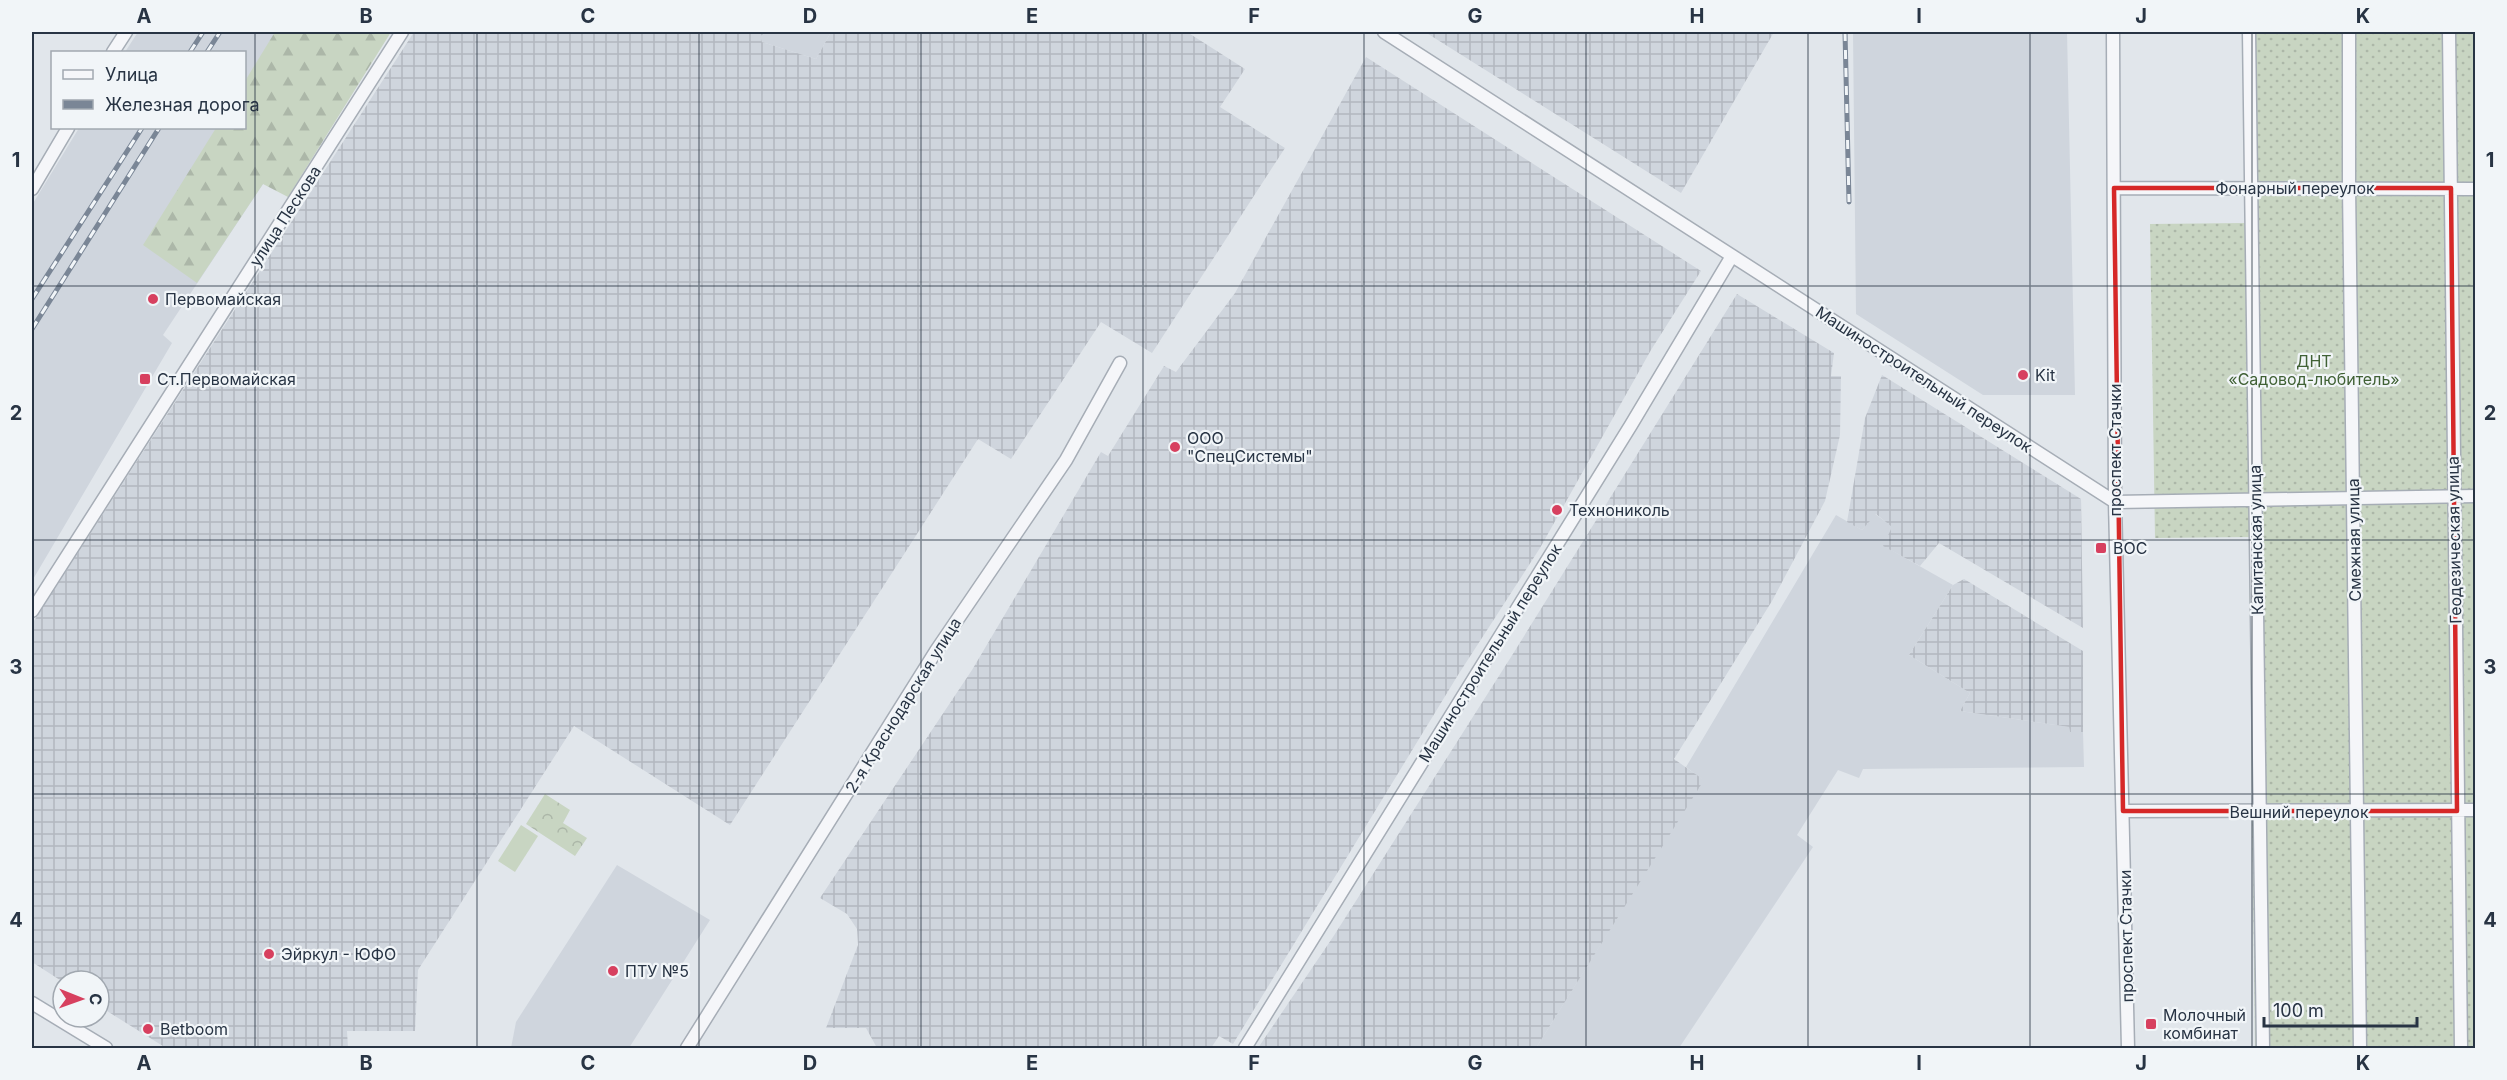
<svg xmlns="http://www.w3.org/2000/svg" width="2507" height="1080" font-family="Inter,sans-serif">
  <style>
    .built { fill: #cfd5dd }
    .industrial { fill: url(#industrial-grid) }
    .grass { fill: #c8d5c2 }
    .forest { fill: url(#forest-firs) }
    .park { fill: url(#park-crowns) }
    .garden { fill: url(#garden-dots) }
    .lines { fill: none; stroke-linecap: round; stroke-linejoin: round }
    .minor-casing { stroke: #a6adb6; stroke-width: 15 }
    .minor { stroke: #f5f6f9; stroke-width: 12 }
    .rail-casing { stroke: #7a8696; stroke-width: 5 }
    .rail { stroke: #f1f5f8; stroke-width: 3; stroke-dasharray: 9; stroke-linecap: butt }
    .marked { fill: none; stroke: #d62828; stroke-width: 4.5; stroke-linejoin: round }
    .grid { fill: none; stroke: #283444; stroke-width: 1.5; stroke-opacity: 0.55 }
    .poi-dot { fill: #d7405f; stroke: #f1f5f8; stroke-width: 2 }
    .labels { text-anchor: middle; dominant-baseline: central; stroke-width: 4.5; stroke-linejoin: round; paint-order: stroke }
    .street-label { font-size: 16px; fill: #283444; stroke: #f1f5f8 }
    .poi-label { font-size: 16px; fill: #283444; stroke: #f1f5f8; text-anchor: start }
    .park-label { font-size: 16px; fill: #406135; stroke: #f1f5f8 }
    .neatline { fill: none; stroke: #283444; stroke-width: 2 }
    .grid-label { font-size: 20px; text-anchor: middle; font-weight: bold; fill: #283444 }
  </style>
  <defs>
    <pattern id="industrial-grid" width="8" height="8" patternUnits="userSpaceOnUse" patternTransform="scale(1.5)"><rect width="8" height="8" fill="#cfd5dd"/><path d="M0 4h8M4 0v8" fill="none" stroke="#b2b7bf"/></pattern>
    <pattern id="forest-firs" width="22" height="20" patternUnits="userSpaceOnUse" patternTransform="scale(1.5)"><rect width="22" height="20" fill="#c8d5c2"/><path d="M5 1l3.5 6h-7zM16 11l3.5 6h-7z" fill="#acb7a8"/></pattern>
    <pattern id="park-crowns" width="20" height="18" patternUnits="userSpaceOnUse" patternTransform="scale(1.5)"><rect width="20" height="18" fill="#c8d5c2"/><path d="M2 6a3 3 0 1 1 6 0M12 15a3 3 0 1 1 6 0" fill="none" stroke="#acb7a8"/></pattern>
    <pattern id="garden-dots" width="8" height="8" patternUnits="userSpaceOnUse" patternTransform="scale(1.5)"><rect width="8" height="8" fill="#c8d5c2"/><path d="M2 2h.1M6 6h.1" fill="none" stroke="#acb7a8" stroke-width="1.8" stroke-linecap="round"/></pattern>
  </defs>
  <rect width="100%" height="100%" fill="#e1e6eb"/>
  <path class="built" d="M138,32h251l-126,152 -100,151 9,8 -140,238v-376l47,-77h165v-76h-119z
    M768,32h63l-15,27 -54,-17 -3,-6z
    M1853,32h214l8,363h-92l-127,-81z
    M1875,514l18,13 -9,19 69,39 -44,70 61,38 -10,18 109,16 1,5h13l1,35 -221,2 -4,9 -21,-8 -41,65 16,12 -134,201h-143l167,-268 -17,-13 150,-252 26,15z
    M617,865l93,55 -81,128h-118l5,-26z"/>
  <path class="industrial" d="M414,32h354l-8,4 2,6 54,17 15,-27h356l58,37 -25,38 65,41 -133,205 -51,-31 -90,137 -33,-20 -248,386 -156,-99 -156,244 -3,61h-68l1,17h-182l-67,-42v-25l-36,1 -31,-20v-338z
    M1425,32h349l-93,161z
    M1366,57l335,214 -50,79 -111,198 -82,127 -225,369 -14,-8 -8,12h-334l-11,-20h-40l32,-83 -1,-16 -10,-15 -27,-16 152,-228 129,-218 7,4 56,-90 12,6 59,-79z
    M1737,294l97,59 -3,23h10l-1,59 -15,66 -53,100 -98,158 30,21 -168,268h-278l75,-111 178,-280z
    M1882,375l199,124 2,129 -144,-85 -19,23 -37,-20 9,-19 -16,-13 -14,16 -15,-8 18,-104z
    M1964,579l119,72v81h-13l-1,-5 -109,-16 10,-18 -61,-38 44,-70z"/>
  <path class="grass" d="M521,825l17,11 -23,36 -17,-11z"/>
  <path class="forest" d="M275,32h116l-103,165 -25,-13 -66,99 -54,-38 73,-117h28l1,-47z"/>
  <path class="park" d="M545,794l25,16 -7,13 24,15 -12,18 -49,-32z"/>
  <path class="garden" d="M2243,32h232v1016h-220l-6,-511 -94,1 -5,-314 95,-1z"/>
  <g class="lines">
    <defs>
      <path id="minor" d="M1384,32l731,470 361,-6
        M2113,32l2,470 13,546
        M2249,32l14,1016
        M2349,32v155l11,861
        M2449,32l12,1016
        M113,52l13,-20
        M2114,188l362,1
        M32,189l36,-61
        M32,611l370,-579
        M2123,811l353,-1
        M32,1003l74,45
        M687,1048l249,-397 130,-191 54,-97
        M1245,1048l386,-623 101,-169"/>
    </defs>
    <use href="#minor" class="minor-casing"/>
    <use href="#minor" class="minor"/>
    <defs>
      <path id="rail" d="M1845,32l4,170
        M190,52l13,-20
        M207,52l13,-20
        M32,299l110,-171
        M32,329l127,-201"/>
    </defs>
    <use href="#rail" class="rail-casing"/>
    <use href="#rail" class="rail"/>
  </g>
  <path class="marked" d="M2114,188h337l6,623h-334z"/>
  <path class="grid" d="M255,32v1016M477,32v1016M699,32v1016M921,32v1016M1143,32v1016M1364,32v1016M1586,32v1016M1808,32v1016M2030,32v1016M2252,32v1016M32,286h2444M32,540h2444M32,794h2444"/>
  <g class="poi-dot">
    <circle cx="153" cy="299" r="6"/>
    <circle cx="2023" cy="375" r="6"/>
    <rect x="139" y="373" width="12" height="12" rx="3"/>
    <circle cx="1175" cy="447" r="6"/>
    <circle cx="1557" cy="510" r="6"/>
    <rect x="2095" y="542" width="12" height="12" rx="3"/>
    <circle cx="269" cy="954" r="6"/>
    <circle cx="613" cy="971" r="6"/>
    <rect x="2145" y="1018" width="12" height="12" rx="3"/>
    <circle cx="148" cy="1029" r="6"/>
  </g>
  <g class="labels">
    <g class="street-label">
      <text x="2295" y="188">Фонарный переулок</text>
      <text transform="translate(285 216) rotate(-57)">улица Пескова</text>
      <text transform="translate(1924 379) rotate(33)">Машиностроительный переулок</text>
      <text transform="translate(2115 450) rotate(-90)">проспект Стачки</text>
      <text transform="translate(2256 540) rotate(-91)">Капитанская улица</text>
      <text transform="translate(2354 540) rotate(-91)">Смежная улица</text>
      <text transform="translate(2454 540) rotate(-91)">Геодезическая улица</text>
      <text transform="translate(1490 653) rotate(-58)">Машиностроительный переулок</text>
      <text transform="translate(903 705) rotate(-58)">2-я Краснодарская улица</text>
      <text x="2299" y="812">Вешний переулок</text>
      <text transform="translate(2126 936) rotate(-91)">проспект Стачки</text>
    </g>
    <g class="poi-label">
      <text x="165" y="299">Первомайская</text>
      <text x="2035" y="375">Kit</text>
      <text x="157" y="379">Ст.Первомайская</text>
      <text x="1187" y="438">ООО<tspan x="1187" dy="18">"СпецСистемы"</tspan></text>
      <text x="1569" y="510">Технониколь</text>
      <text x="2113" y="548">ВОС</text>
      <text x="281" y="954">Эйркул - ЮФО</text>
      <text x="625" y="971">ПТУ №5</text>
      <text x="2163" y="1015">Молочный<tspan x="2163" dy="18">комбинат</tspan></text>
      <text x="160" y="1029">Betboom</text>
    </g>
    <g class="park-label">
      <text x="2314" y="361">ДНТ<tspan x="2314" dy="18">«Садовод-любитель»</tspan></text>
    </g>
  </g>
  <rect width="2507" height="1080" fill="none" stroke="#f1f5f8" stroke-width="66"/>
  <rect x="51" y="51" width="195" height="78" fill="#f1f5f8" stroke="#a1a8b0" stroke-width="1.5"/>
  <rect x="63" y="70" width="30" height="9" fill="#f5f6f9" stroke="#a1a8b0" stroke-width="1.5"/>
  <text x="105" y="81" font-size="18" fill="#283444">Улица</text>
  <rect x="63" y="100" width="30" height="9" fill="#7a8696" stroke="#a1a8b0" stroke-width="1.5"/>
  <text x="105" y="111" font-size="18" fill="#283444">Железная дорога</text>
  <g transform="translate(81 999) rotate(91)"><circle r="28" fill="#f1f5f8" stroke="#a1a8b0" stroke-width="1.5"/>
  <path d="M0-4.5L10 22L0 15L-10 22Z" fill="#d7405f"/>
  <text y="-9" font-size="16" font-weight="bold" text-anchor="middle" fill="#283444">С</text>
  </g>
  <path d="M2264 1017v9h153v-9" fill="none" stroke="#283444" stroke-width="3"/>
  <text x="2273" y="1017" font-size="18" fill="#283444" stroke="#f1f5f8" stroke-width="4.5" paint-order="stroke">100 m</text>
  <rect x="33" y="33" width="2441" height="1014" class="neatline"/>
  <g class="grid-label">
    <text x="144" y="23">A</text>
    <text x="366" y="23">B</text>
    <text x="588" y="23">C</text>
    <text x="810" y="23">D</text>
    <text x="1032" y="23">E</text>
    <text x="1254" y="23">F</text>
    <text x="1475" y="23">G</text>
    <text x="1697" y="23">H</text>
    <text x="1919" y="23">I</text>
    <text x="2141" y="23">J</text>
    <text x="2363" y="23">K</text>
    <text x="16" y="167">1</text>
    <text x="2490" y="167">1</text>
    <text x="16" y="420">2</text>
    <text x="2490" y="420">2</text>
    <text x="16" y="674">3</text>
    <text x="2490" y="674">3</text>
    <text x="16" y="927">4</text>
    <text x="2490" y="927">4</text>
    <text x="144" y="1070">A</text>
    <text x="366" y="1070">B</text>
    <text x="588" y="1070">C</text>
    <text x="810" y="1070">D</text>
    <text x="1032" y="1070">E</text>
    <text x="1254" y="1070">F</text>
    <text x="1475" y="1070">G</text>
    <text x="1697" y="1070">H</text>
    <text x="1919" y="1070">I</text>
    <text x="2141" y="1070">J</text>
    <text x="2363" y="1070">K</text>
  </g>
</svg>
